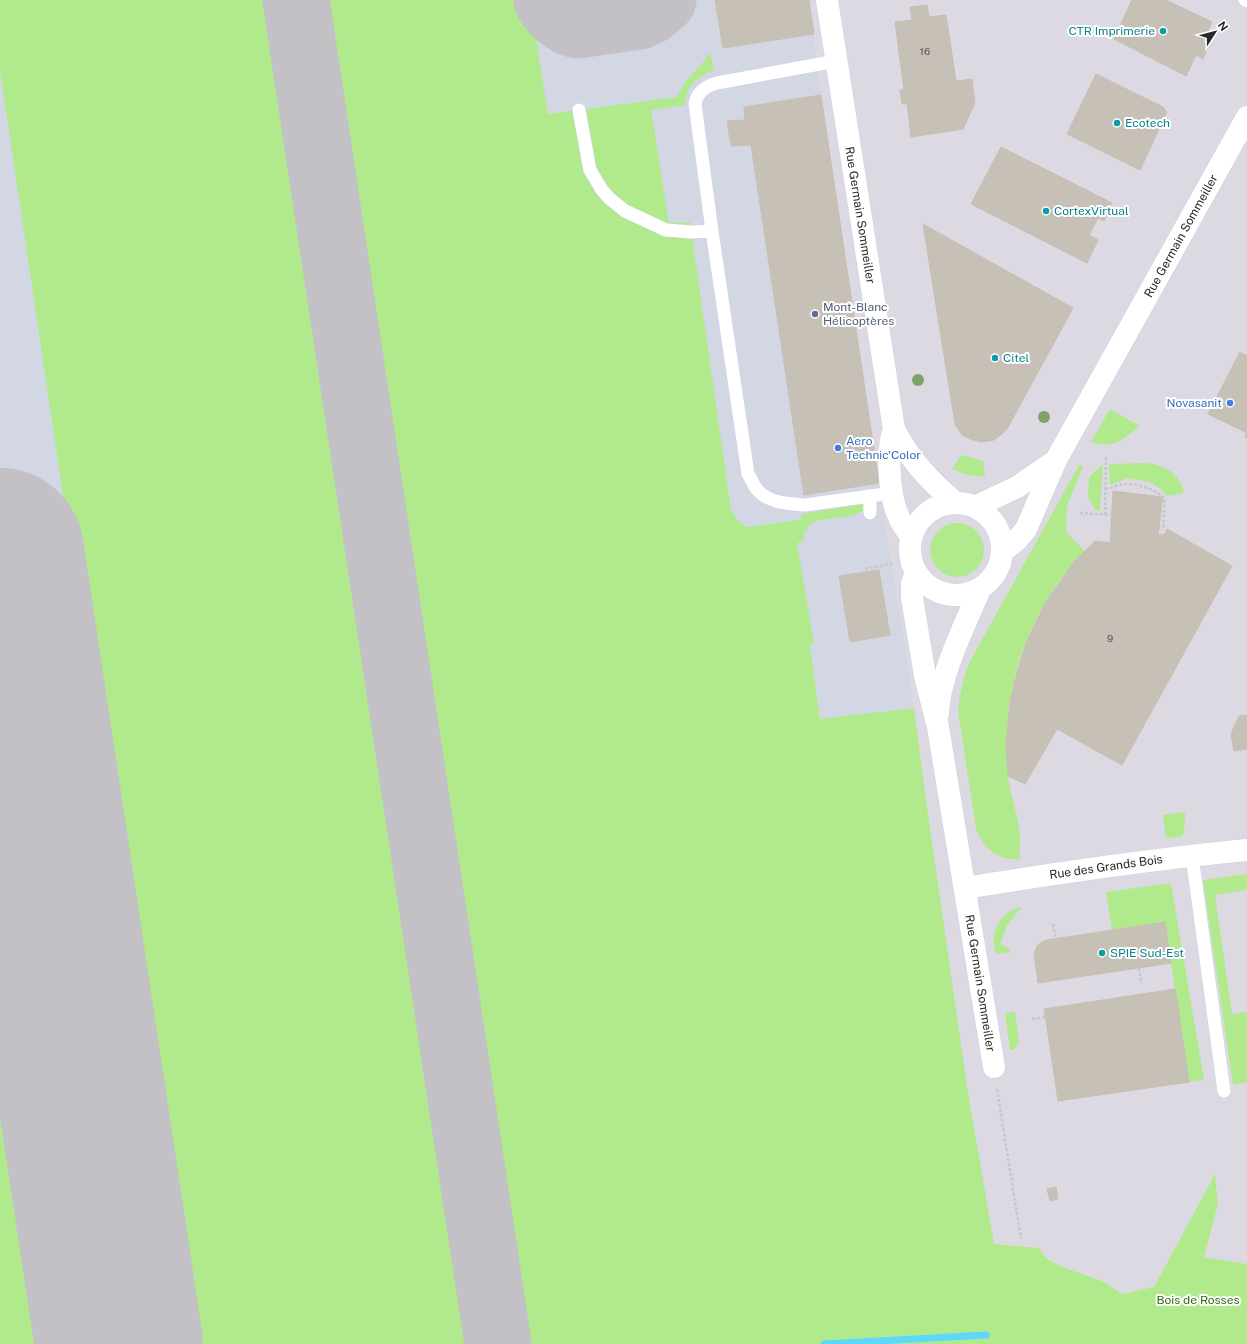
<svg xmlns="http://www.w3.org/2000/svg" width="1247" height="1344" font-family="'Public Sans',sans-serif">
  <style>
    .industrial { fill: #dcd9e3 }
    .airport { fill: #d3d7e4 }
    .green { fill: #b0ea8d }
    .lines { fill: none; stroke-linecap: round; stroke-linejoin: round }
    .stream { stroke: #5dd7fc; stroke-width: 7 }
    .taxiway { stroke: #c3c1c6; stroke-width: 67 }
    .runway { stroke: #c3c1c6; stroke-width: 168 }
    .building { fill: #c7c0b7; stroke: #c7bfb1 }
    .service-casing { stroke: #ccd2e3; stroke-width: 14 }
    .minor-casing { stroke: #ccd2e3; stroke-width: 23 }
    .path { stroke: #c7c7c7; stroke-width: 2.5; stroke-dasharray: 3 2; stroke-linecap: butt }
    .service { stroke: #fff; stroke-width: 13 }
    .minor { stroke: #fff; stroke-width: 22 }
    .tree { fill: #80a16a }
    .culture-dot { fill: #0f9aa8; stroke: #fff; stroke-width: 1.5 }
    .service-dot { fill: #5c6f8a; stroke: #fff; stroke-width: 1.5 }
    .shop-dot { fill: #3f7fe0; stroke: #fff; stroke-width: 1.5 }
    .labels { text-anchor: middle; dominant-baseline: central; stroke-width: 4; stroke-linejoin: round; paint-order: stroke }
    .number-label { font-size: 10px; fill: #504e4c }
    .culture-label { font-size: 12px; fill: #0d838f; stroke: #fff; text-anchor: start }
    .street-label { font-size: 12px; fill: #282828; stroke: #fff }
    .service-label { font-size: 12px; fill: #4e5e75; stroke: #fff; text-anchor: start }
    .shop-label { font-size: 12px; fill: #366cbe; stroke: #fff; text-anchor: end }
    .park-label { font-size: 12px; fill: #276b11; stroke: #fff }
  </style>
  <rect width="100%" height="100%" fill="#ece3d7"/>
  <path class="industrial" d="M808,0h439v1264l-43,-7 14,-53 -3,-30 -61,113 -32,7 -20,-13 -42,-15 -14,-8 -7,-10 -45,-4 -27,-158 -41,-286 -19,-144 -25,-152 -65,-440 -3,-30z"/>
  <path class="airport" d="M0,0h808l6,34 3,30 65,440 25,152 19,144 41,286 27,158 3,100h-997z"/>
  <path class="green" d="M0,0h266l200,1344h-277l-189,-1273z
    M322,0h208l18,114 129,-17 7,-14 20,-22 6,-9 4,18c-17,7 -28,16 -29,35l-34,5 18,113 21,-1 41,288 7,11 9,6 53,-7 2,-6 61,-10v7l-8,4 -39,6 -6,3 -3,6 -4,2 1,9 -7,2 17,101 -4,1 10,74 94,-11 12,92 41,286 27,158 45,4 7,10 14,8 42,15 20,13 32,-7 61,-113 3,30 -14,53 43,7v80h-719l-10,-71 -12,-62 -19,-126 -5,-44 -17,-114z
    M1110,409l30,17c-17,13 -26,24 -49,16z
    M961,455l22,6 2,16 -17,-2 -16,-6z
    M1146,463c19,2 33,10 38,30l-17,3 -6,-7 -11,-7 -23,-4 -17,7 -1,-21z
    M1103,464l-3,47 -5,-1 -7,-13 1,-20z
    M1080,465l3,1 -16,40 -1,26 19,19c-57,57 -86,144 -77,224 2,20 10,40 12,60 1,8 -1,16 0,24 -22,2 -36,-10 -44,-30l-18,-119c2,-16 5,-31 11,-47l109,-196z
    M930 550a27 27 0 1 1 54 0a27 27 0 1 1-54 0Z
    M1185,812v11l-2,12 -3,2 -14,1 -3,-23z
    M1247,874v16l-32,5 17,119 15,-2v70l-14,3 -30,-205z
    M1171,883l33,197 -15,2 -24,-159 -53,7 -6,-38z
    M1022,907l-15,18 -7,19 10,5v3l-14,2c-1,-5 -3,-11 -2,-16 1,-16 13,-29 28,-31z
    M1015,1012l4,31 -5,7h-4l-5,-37z
    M0,1075l41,269h-41z"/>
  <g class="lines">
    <path class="stream" d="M824,1344l162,-9"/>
    <path class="taxiway" d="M296,0l202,1344
      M547,0c6,12 17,21 30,25l62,-9 11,-5 13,-11"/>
    <path class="runway" d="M0,552l119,792"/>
  </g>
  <path class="building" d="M715,0h94l5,34 -91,14z
    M1132,0h34l46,22 -9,20 6,3 -6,14 -7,-4 -10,21 -72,-37z
    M927,5l2,12 17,-2 10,66 16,-2 3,24 -12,26 -52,8 -4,-33h-5l-2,-14h4l-9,-68 17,-2 -2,-13z
    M1096,74l67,33 4,5 -27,58 -73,-36z
    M821,95l58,388 -75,12 -53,-350 -20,1 -4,-25 18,-1 -1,-13z
    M1001,147l111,56 -8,18 -6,-3 -9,17 9,5 -11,23 -116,-59z
    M923,224l150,84 -66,121 -6,6 -7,5 -13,2 -11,-3 -8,-4 -7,-11z
    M1240,352l7,4v82l-2,-1 2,-4 -39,-19z
    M1113,491l50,6 -5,38 7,-1 2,-5 65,37 -110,199 -65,-36 -32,55 -17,-8 -2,-32 4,-41 5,-23 11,-37 19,-40 29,-41 21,-21 15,2z
    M879,570l11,65 -40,7 -11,-66z
    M1247,715v34l-13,2 -3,-17 8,-18z
    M1165,922l6,41 -133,20 -4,-29 3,-8 5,-4 5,-2z
    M1175,989l3,18 -131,20 -3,-18z
    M1178,1007l11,75 -131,19 -11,-74z
    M1056,1187l2,12 -8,2 -3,-12z"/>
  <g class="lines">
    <defs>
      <path id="service" d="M1245,0l2,1
        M836,61l-119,22c-11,3 -20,9 -22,21l17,127 36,243c3,4 5,10 8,14 11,15 32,16 49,17l87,-12
        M579,110l11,60 12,20 7,8 16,13 41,19 25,2 21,-1
        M870,497v16
        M1192,856l32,235"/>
      <path id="minor" d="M827,0l67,429c15,30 36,53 62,74
        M894,429c-8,21 -5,66 4,86 3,8 8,15 13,21
        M910 549a46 46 0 1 1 92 0a46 46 0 1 1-92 0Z
        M975,507l42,-20 38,-26
        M1002,552l15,-12 9,-11 30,-69 191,-343
        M916,573l-4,10v15l13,78 13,51 56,340
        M938,714c1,-39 27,-89 42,-125
        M965,888c93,-15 187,-29 282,-38"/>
    </defs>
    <use href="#service" class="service-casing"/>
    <use href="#minor" class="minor-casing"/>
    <path class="path" d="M1105,489c7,-1 13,-4 19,-5 12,-1 34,6 41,15l-2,31
      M1080,513l32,2
      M1105,515l1,-60
      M865,569l30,-6
      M1053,924l3,15
      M1139,968l2,13
      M1032,1019l14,-2
      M997,1089l24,150"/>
    <use href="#service" class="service"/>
    <use href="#minor" class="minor"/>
  </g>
  <g class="tree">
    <circle cx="918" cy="380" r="6"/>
    <circle cx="1044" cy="417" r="6"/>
  </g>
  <g class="culture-dot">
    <circle cx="1163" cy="31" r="4"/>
    <circle cx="1117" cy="123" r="4"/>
    <circle cx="1046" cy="211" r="4"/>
    <circle cx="995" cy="358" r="4"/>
    <circle cx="1102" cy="953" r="4"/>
  </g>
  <circle class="service-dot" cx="815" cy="314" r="4"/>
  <g class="shop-dot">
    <circle cx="1230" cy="403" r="4"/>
    <circle cx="838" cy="448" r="4"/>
  </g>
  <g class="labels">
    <g class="number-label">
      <text x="925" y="51">16</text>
      <text x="1110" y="638">9</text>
    </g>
    <g class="culture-label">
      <text x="1155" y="31" text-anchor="end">CTR Imprimerie</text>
      <text x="1125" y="123">Ecotech</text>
      <text x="1054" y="211">CortexVirtual</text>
      <text x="1003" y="358">Citel</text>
      <text x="1110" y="953">SPIE Sud-Est</text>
    </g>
    <g class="street-label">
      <text transform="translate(860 215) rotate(81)">Rue Germain Sommeiller</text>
      <text transform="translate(1181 236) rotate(-61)">Rue Germain Sommeiller</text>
      <text transform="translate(1106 867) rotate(-8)">Rue des Grands Bois</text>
      <text transform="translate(980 983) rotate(81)">Rue Germain Sommeiller</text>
    </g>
    <g class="service-label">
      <text x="823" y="307">Mont-Blanc<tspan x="823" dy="14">Hélicoptères</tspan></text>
    </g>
    <g class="shop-label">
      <text x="1222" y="403">Novasanit</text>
      <text x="846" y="441" text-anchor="start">Aero<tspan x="846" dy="14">Technic'Color</tspan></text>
    </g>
    <g class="park-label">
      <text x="1198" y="1300">Bois de Rosses</text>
    </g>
  </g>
  <g transform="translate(1215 32) rotate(54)" stroke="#ffffff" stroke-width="3" paint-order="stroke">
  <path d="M0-3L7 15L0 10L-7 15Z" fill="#282828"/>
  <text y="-6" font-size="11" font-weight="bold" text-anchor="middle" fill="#282828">N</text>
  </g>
</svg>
